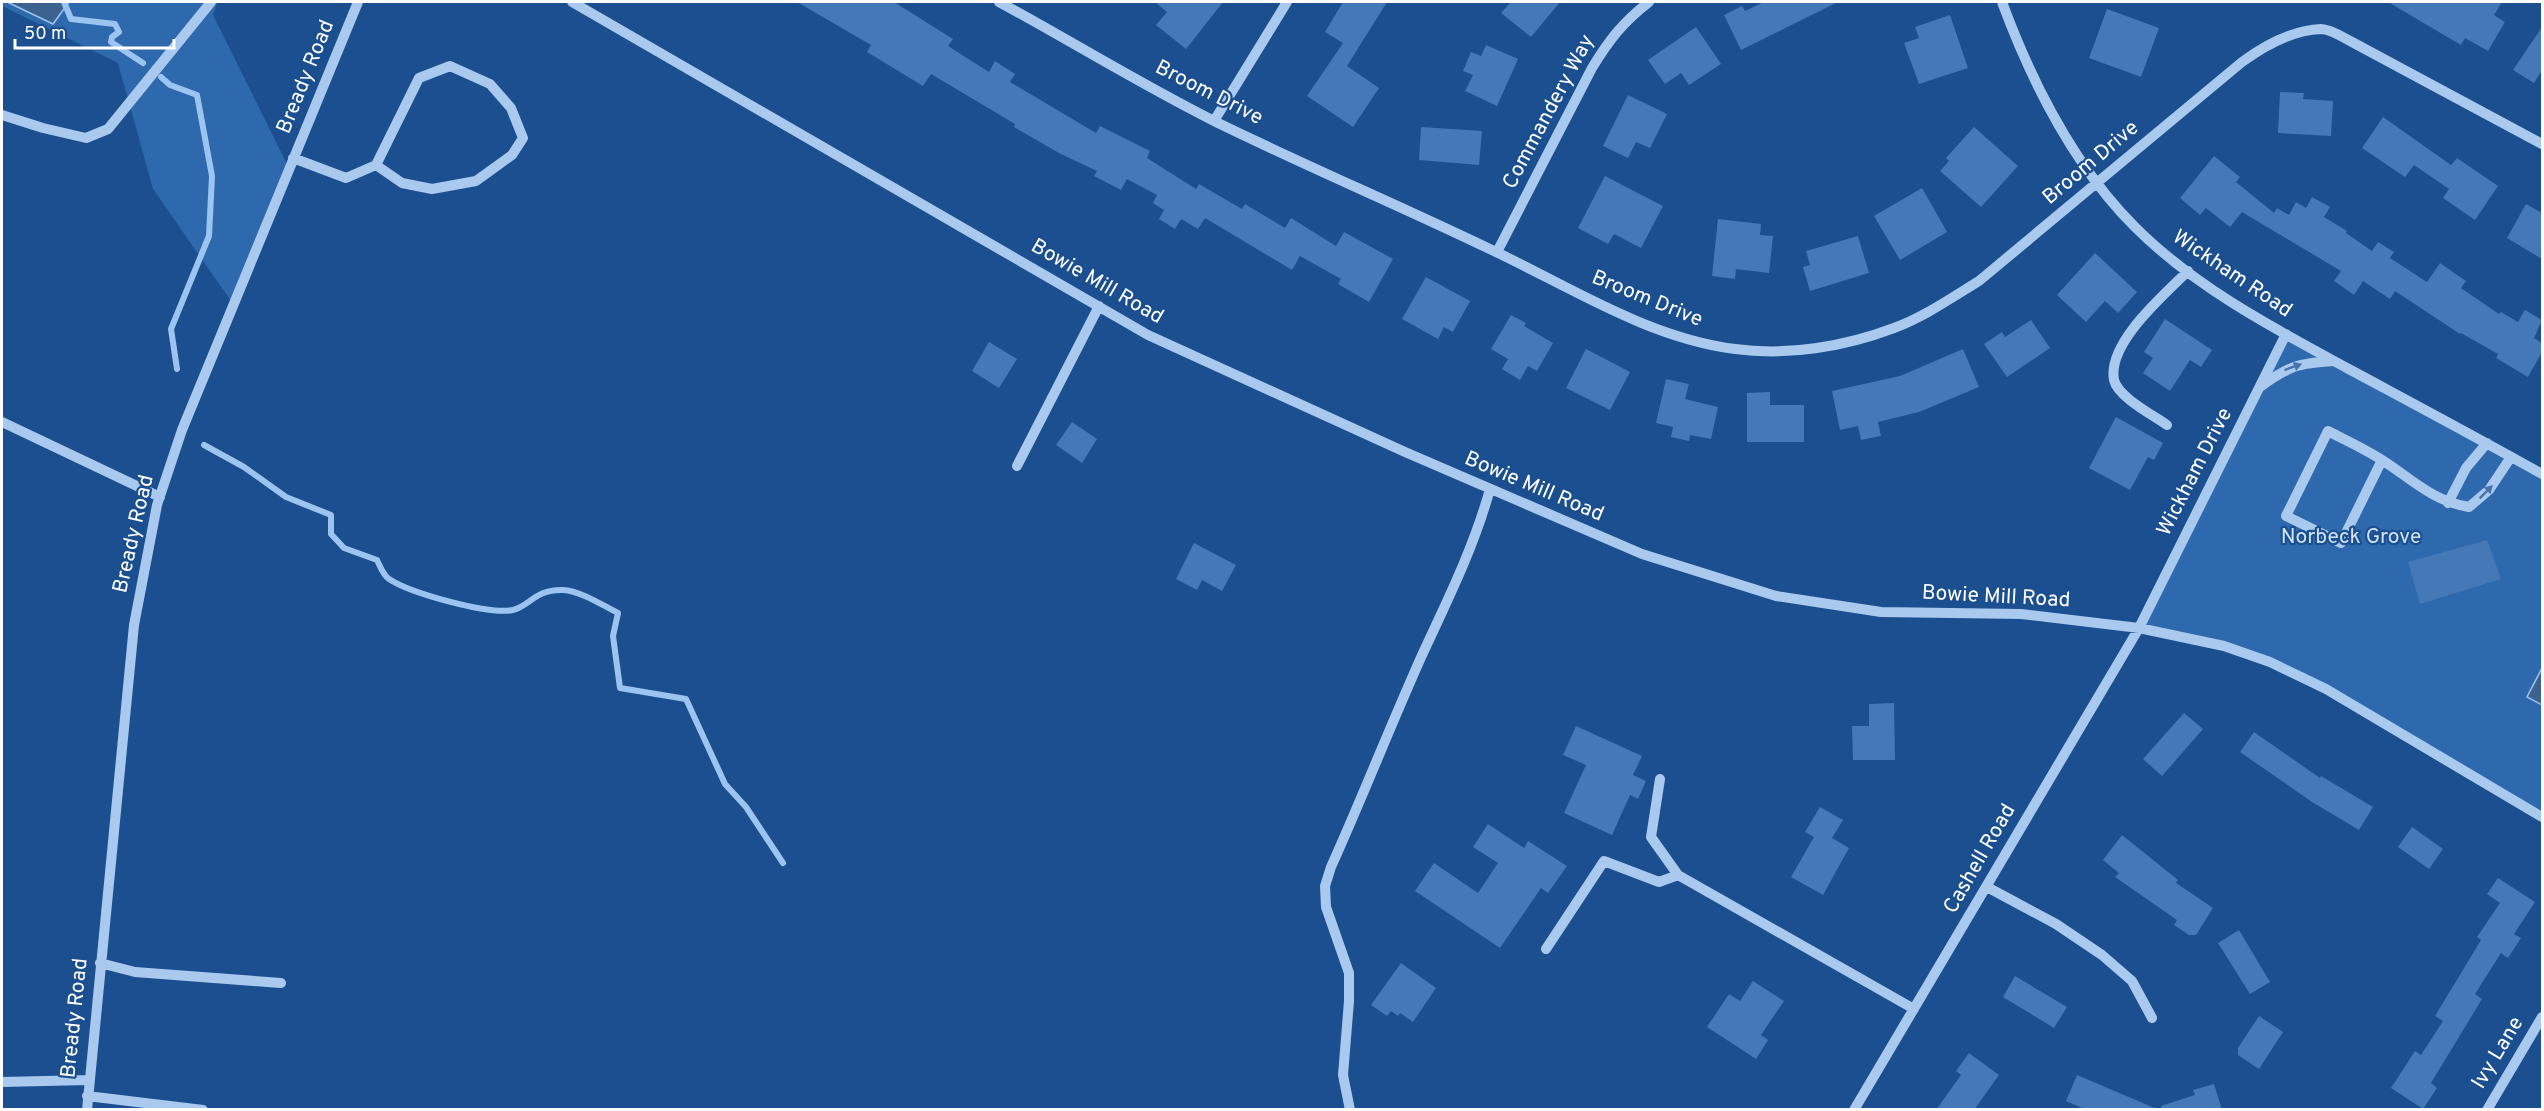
<svg xmlns="http://www.w3.org/2000/svg" width="2544" height="1111" font-family="Overpass,sans-serif">
  <style>
    .green { fill: #2e69ad }
    .water { fill: #3c6290; stroke: #9cc4f0; stroke-width: 1.5 }
    .lines { fill: none; stroke-linecap: round; stroke-linejoin: round }
    .stream { stroke: #9cc4f0; stroke-width: 6 }
    .building { fill: #4478b7 }
    .minor { stroke: #a9c9ee; stroke-width: 10 }
    .oneway { fill: #4674ac }
    .labels { text-anchor: middle; dominant-baseline: central; stroke-width: 4.5; stroke-linejoin: round; paint-order: stroke }
    .street-label { font-size: 21px; fill: #fff; stroke: #1b4f8f }
    .park-label { font-size: 21px; fill: #cfe3fa; stroke: #1b4f8f }
  </style>
  <rect width="100%" height="100%" fill="#1b4f8f"/>
  <path class="green" d="M2,2h216l-5,13 76,153 -56,136 -80,-115 -35,-126 -116,-57z
    M2286,334l256,140v343l-272,-155 -131,-34z"/>
  <path class="water" d="M7,2h62l-16,22z
    M2542,668v37l-15,-8z"/>
  <g class="lines">
    <path class="stream" d="M64,2l7,17 44,5 4,8 -7,5 -1,5 32,21
      M161,77l9,8 27,10 15,81 -3,60 -38,93 6,40
      M204,445l40,22 42,30 45,18v19l13,14 33,12c3,6 6,15 12,19 21,14 99,36 124,31 17,-4 22,-21 50,-20 18,1 39,15 55,23l-5,23 7,52 66,11 39,85 21,23 37,56"/>
  </g>
  <path class="building" d="M797,2h97l59,37 -5,7 41,26 6,-11 20,13 -5,8 86,51 4,-7 50,25 -3,7 49,31 3,-5 43,25 3,-5 40,24 6,-10 45,28 8,-14 49,27 -24,43 -31,-18 3,-5 -41,-23 -8,14 -87,-52 -7,11 -17,-10 -6,10 -16,-10 5,-9 -11,-7 4,-8 -30,-16 -6,11 -27,-14 3,-5 -38,-18 -45,-26 1,-3 -84,-50 -8,12 -56,-34 4,-7z
    M1155,2h68l-37,47 -30,-24 11,-13z
    M1343,2h44l-40,64 32,22 -26,39 -46,-31 36,-53 -18,-11z
    M1511,2h49l-29,35 -30,-24z
    M1764,2h74l-97,48 -17,-35 18,-9 3,5z
    M2388,2h114l-8,13 11,7 -17,29 -23,-13 -4,7z
    M2107,9l52,19 -18,49 -52,-19z
    M1950,15l18,53 -49,16 -15,-41 15,-5 -4,-11z
    M1696,27l25,37 -32,21 -8,-12 -16,11 -17,-24z
    M2542,27v43l-8,13 -21,-13z
    M1486,45l32,14 -21,47 -32,-15 8,-16 -10,-4 8,-19 10,4z
    M2280,92l24,1 -1,6 30,2 -2,35 -53,-3z
    M1628,95l39,19 -17,34 -14,-6 -8,16 -25,-12z
    M2383,117l68,48 6,-7 41,28 -23,34 -32,-22 6,-9 -35,-24 -9,12 -43,-29z
    M1421,127l61,4 -3,34 -60,-5z
    M1974,127l44,39 -37,41 -41,-36 9,-10 -3,-3z
    M2214,156l26,21 -4,5 38,31 3,-5 12,7 7,-13 10,6 6,-11 18,10 -6,10 23,14 -1,2 26,18 6,-9 16,10 -4,6 37,24 13,-19 26,18 -5,7 38,26 2,-2 17,10 7,-12 17,10 -8,18 8,5v9l-14,25 -32,-19 2,-4 -37,-21 -1,1 -65,-43 -5,8 -27,-18 -9,14 -20,-14 7,-10 -99,-59 -12,15 -24,-19 -6,7 -20,-17z
    M1605,176l58,30 -22,42 -27,-14 -6,10 -30,-16z
    M1922,188l25,44 -47,28 -26,-44z
    M2526,204l16,9v46l-35,-21z
    M1718,219l43,5 -1,11 13,1 -4,37 -33,-4 -1,10 -23,-3z
    M1858,236l11,37 -59,18 -7,-24 7,-2 -4,-14z
    M2095,253l42,39 -19,21 -13,-12 -19,21 -29,-27z
    M1426,277l44,24 -17,31 -9,-5 -6,12 -36,-20z
    M1511,315l15,8 -2,3 29,17 -16,28 -9,-5 -8,14 -18,-11 6,-10 -17,-10z
    M2165,319l47,31 -11,17 -11,-7 -20,31 -27,-18 10,-15 -9,-6z
    M2031,320l19,28 -43,29 -23,-33 18,-12 3,5z
    M989,342l28,17 -18,29 -27,-17z
    M1586,349l44,23 -20,38 -44,-22z
    M1963,349l16,38 -60,25 -41,10 3,14 -20,4 -3,-14 -18,4 -8,-39 68,-15z
    M1666,379l23,5 -4,15 33,8 -7,32 -21,-4 -1,6 -18,-4 2,-10 -17,-4z
    M1770,392v13h34v37h-57v-49z
    M2116,417l47,26 -9,17 -6,-3 -18,33 -41,-22z
    M1072,422l25,17 -15,24 -26,-18z
    M2487,540l14,39 -81,25 -12,-42z
    M1194,543l42,22 -14,26 -20,-11 -5,10 -21,-11z
    M1894,703l1,57h-42l-1,-34h17v-22z
    M2184,713l19,16 -41,47 -19,-17z
    M1576,726l66,30 -9,19 13,6 -8,18 -8,-4 -18,40 -48,-22 22,-48 -23,-10z
    M2254,732l66,46 1,-2 52,31 -14,23 -47,-28 -72,-50z
    M1820,807l23,13 -11,18 17,10 -26,47 -32,-18 23,-40 -9,-5z
    M1488,824l36,24 4,-7 39,25 -19,27 -7,-5 -41,60 -85,-57 19,-28 44,30 20,-30 -25,-16z
    M2412,827l31,22 -14,20 -31,-22z
    M2122,835l56,45 -2,3 37,25 -17,27h-7l-15,-10 3,-5 -62,-43 4,-4 -16,-13z
    M2498,878l37,24 -21,32 7,4 -13,20 -7,-5 -26,41 7,5 -51,84 6,5 -14,21 -32,-21 24,-37 6,4 22,-34 -8,-5 46,-76 -4,-3 23,-34 -13,-9z
    M2239,930l31,52 -20,12 -32,-51z
    M1401,963l35,25 -23,34 -13,-9 -2,3 -7,-5 -4,5 -16,-11z
    M2015,976l52,31 -13,21 -51,-31z
    M1753,981l31,20 -23,34 7,5 -12,19 -49,-32 22,-33 11,7z
    M2259,1016l24,16 -24,37 -21,-14v-7z
    M1969,1053l30,22 -25,35h-38l25,-35 -5,-4z
    M2077,1075l80,34v1h-70l-21,-9z
    M2214,1084l8,26h-60l-1,-4 34,-11 -2,-5z"/>
  <g class="lines">
    <path class="minor" d="M572,2l576,333 257,117 237,102 134,42 105,16 140,2 118,14 85,18 46,16 56,27 216,128
      M999,2c72,39 143,83 217,120 92,45 187,85 280,130 76,36 153,86 239,97 52,7 109,-2 159,-21 30,-11 57,-30 85,-47l263,-219c22,-16 51,-32 79,-33 10,0 23,9 31,13l190,102
      M2002,2c30,81 71,163 133,225 60,60 138,101 212,141 65,35 131,70 195,106
      M2,115l41,13 43,10 22,-9 103,-127
      M1214,121l73,-119
      M293,158l53,20 30,-13 26,18 30,6 44,-8 36,-26 11,-17 -12,-30 -21,-24 -40,-18 -31,12 -43,87
      M1497,252l95,-184c17,-28 31,-46 57,-66
      M2260,387c29,-21 38,-24 74,-26
      M2,422l158,75
      M2167,425c-14,-10 -49,-28 -53,-45 -7,-37 50,-85 74,-109
      M2382,460l-41,83 -55,-27 42,-85c19,10 39,19 57,31 29,19 48,39 84,45l20,-17 22,-33
      M1017,466l82,-160
      M2448,503l18,-35 21,-25
      M1660,779l-9,58 27,38
      M1987,887l69,37 46,31 30,26 20,37
      M1546,949l58,-88 55,21 19,-7 236,134
      M100,963l35,9 146,11
      M2,1082l86,-2
      M87,1096l116,14
      M87,1110l47,-485 23,-120 25,-75 176,-428
      M1350,1110l-7,-35 6,-74v-28l-23,-66 -1,-21 6,-19c32,-71 60,-143 92,-214 25,-54 51,-106 67,-164
      M1854,1110l285,-482 147,-294
      M2487,1110l55,-93"/>
  </g>
  <defs><path id="oneway-solid" d="M-6-.8H1V-3.2L6.5 0L1 3.2V.8H-6Z" transform="scale(1.5)"/></defs>
  <g class="oneway">
    <use href="#oneway-solid" transform="translate(2293 367) rotate(-20)"/>
    <use href="#oneway-solid" transform="translate(2486 492) rotate(-45)"/>
  </g>
  <g class="labels">
    <g class="street-label">
      <text transform="translate(306 77) rotate(-68)">Bready Road</text>
      <text transform="translate(1209 93) rotate(27)">Broom Drive</text>
      <text transform="translate(1549 112) rotate(-62)">Commandery Way</text>
      <text transform="translate(2091 163) rotate(-40)">Broom Drive</text>
      <text transform="translate(2232 274) rotate(34)">Wickham Road</text>
      <text transform="translate(1097 282) rotate(30)">Bowie Mill Road</text>
      <text transform="translate(1647 299) rotate(22)">Broom Drive</text>
      <text transform="translate(2195 472) rotate(-63)">Wickham Drive</text>
      <text transform="translate(1534 487) rotate(23)">Bowie Mill Road</text>
      <text transform="translate(134 534) rotate(-77)">Bready Road</text>
      <text transform="translate(1996 597) rotate(3)">Bowie Mill Road</text>
      <text transform="translate(1980 859) rotate(-60)">Cashell Road</text>
      <text transform="translate(75 1018) rotate(-84)">Bready Road</text>
      <text transform="translate(2498 1053) rotate(-59)">Ivy Lane</text>
    </g>
    <g class="park-label">
      <text x="2351" y="537">Norbeck Grove</text>
    </g>
  </g>
  <rect width="2544" height="1111" fill="none" stroke="#ffffff" stroke-width="6"/>
  <path d="M15 39v9h159v-9" fill="none" stroke="#ffffff" stroke-width="3"/>
  <text x="24" y="39" font-size="18" fill="#ffffff" stroke="#1b4f8f" stroke-width="4.5" paint-order="stroke">50 m</text>
</svg>
